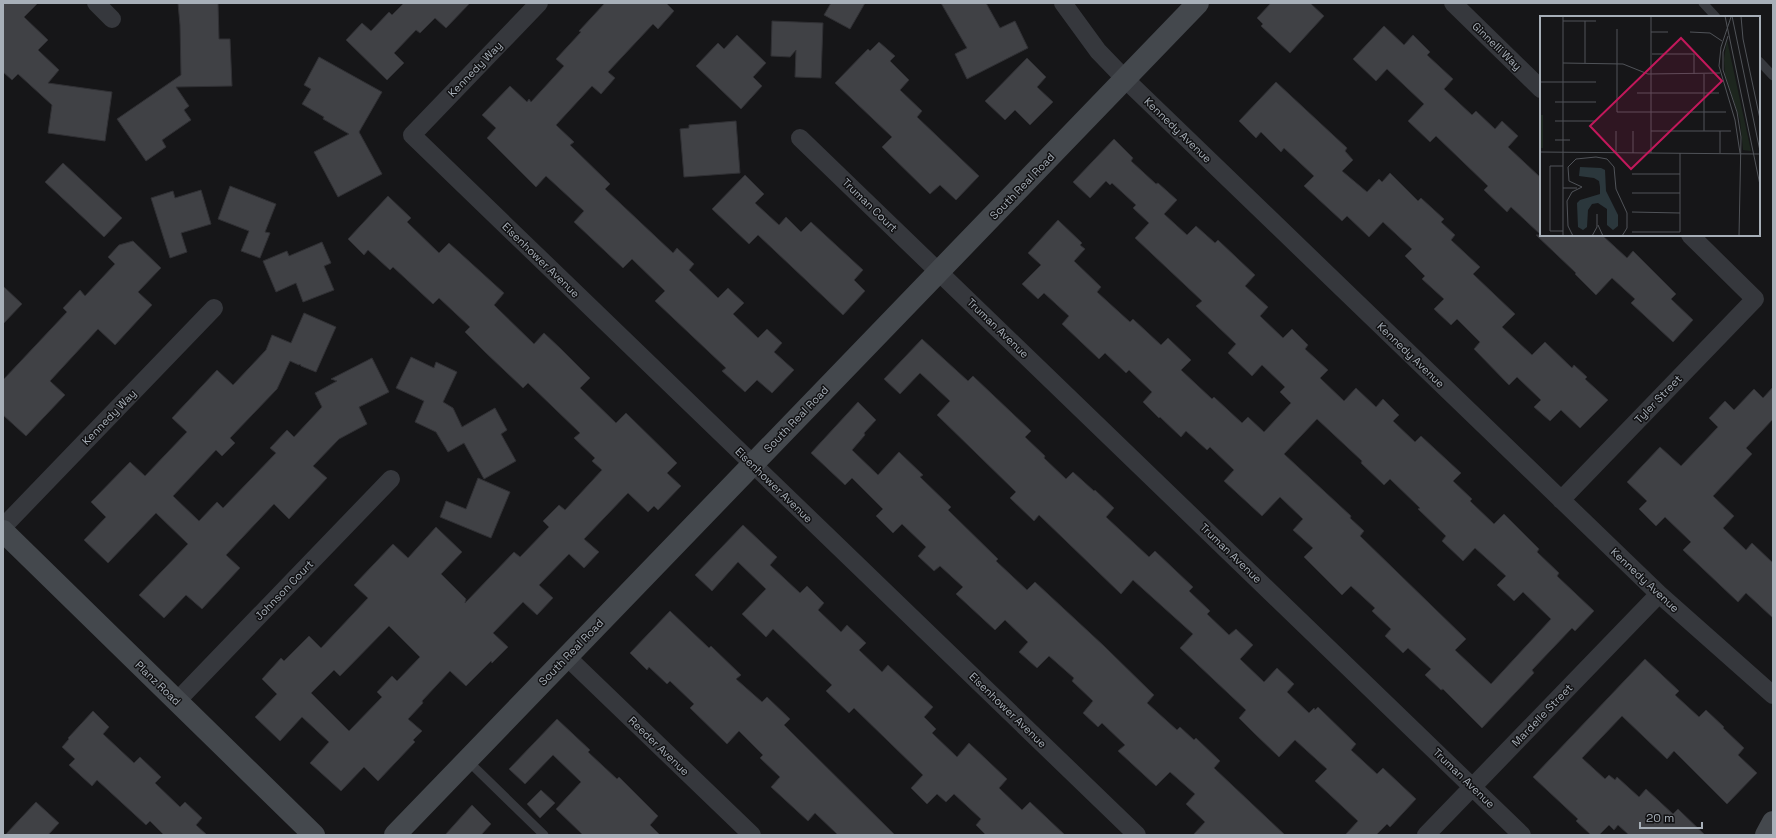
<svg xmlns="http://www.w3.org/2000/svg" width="1776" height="838" font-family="'Space Grotesk',sans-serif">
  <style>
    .building { fill: #404145; stroke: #303034; fill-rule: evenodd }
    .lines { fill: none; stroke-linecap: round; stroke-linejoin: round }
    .lane { stroke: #36383d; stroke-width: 9 }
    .street { stroke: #36383d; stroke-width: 18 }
    .secondary { stroke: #44484d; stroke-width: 22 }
    .labels { text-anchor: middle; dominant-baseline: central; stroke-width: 3; stroke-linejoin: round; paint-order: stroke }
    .street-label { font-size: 11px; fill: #a7afb8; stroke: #111113 }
    .inset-road { fill: none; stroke: #505358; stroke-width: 1 }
    .view { fill: #c2185b; fill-opacity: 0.15; stroke: #c2185b; stroke-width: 2 }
    .inset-edge { fill: none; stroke: #a7afb8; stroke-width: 2 }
  </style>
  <rect width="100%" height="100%" fill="#161618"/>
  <path class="building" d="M3,3h35l-14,14 24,23 -10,10 21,20 -11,13 64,9 -7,49 -57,-8 4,-28 -34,-31 -6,6 -9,-8z
    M178,3h40l1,36h11l2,47 -56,1 13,19 -5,4 7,10 -29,20 4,7 -20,14 -29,-42 64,-44 -1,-50z
    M404,3h66l-24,25 -11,-10 -15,15 -4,-3 -22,23 10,10 -17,17 -41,-40 16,-17 9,8 18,-19 3,3z
    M605,3h61l8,8 -16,18 -5,-5 -45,48 7,6 -14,16 -9,-8 -36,39 18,17 -4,3 40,39 -5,5 68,64 4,-5 17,16 -5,6 27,26 2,2 10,-10 16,15 -11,11 25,24 9,-9 15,14 -8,9 20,18 -22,23 -15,-13 -12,12 -23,-21 4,-3 -71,-67 10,-10 -33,-32 -9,9 -49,-46 10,-11 -38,-35 -10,11 -49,-49 9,-10 -14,-13 28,-29 17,16 2,-3 2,3 33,-36 -8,-7 25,-27 -2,-1z
    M831,3h34l-15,26 -26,-14z
    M941,3h45l14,25 15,-7 13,27 -61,31 -12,-25 12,-6z
    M1271,3h39l14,13 -34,37 -29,-27 2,-2 -6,-6z
    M772,21l51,2 -2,55 -26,-1 1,-27 -6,7 -19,-1z
    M1384,26l20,19 9,-10 17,17 -3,3 26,24 -9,10 28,26 4,-4 19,18 7,-8 16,15 -10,11 33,31v57h61l25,23 6,-7 43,43 -5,5 22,21 -20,22 -42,-39 4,-4 -23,-21 -16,17 -21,-21 1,-1 -40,-38h5l-30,-28 -4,5 -23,-22 4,-4 -52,-50 -6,6 -22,-21 16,-17 -37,-35 -11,12 -23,-22z
    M737,35l29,28 -13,14 9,9 -21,23 -45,-43 22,-23 6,6z
    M879,42l16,14 -5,5 19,19 -9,10 22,21 -5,6 62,59 -23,24 -16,-15 -10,9 -48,-47 10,-10 -57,-54 33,-34 2,2z
    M319,57l63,35 -23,40 23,42 -44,23 -24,-45 35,-18 -26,-15 1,-2 -22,-13 9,-15 -7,-4z
    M1027,58l19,19 -9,10 16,15 -23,23 -15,-15 -10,10 -20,-19z
    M1276,82l71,66 -2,3 8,9 -11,11 25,21 12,-13 3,3 8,-9 28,28 3,-3 23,21 -3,3 14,13 -4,5 29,27 -7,7 42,40 -13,13 30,28 13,-13 27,26 2,-3 13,12 -2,2 23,21 -28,28 -19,-18 -11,11 -16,-14 7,-7 -24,-23 -8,8 -35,-36 6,-7 -23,-23 -6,6 -17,-16 10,-10 -22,-20 3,-3 -20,-20 7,-7 -29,-27 -14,15 -22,-21 -5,5 -38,-35 10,-10 -30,-28 -3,4 -20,-20 -5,6 -17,-17z
    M736,121l4,52 -56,4 -4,-48 9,-1v-3z
    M1114,139l19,19 -2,3 25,23 2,-1 19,17 -13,14 23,21 9,-9 19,17 3,-3 37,35 -10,11 23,21 -8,9 23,22 9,-9 16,16 -3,4 23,21 -8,8 24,23 12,-13 20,19 7,-8 16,16 -6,6 22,21 6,-6 40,37 -8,8 19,18 -2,2 24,23 10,-10 35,35 -2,3 22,21 -2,3 37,35 -19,20 -3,-3 -40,42 2,3 -52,55 -39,-39 -2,1 -16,-15 6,-6 -23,-21 -5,5 -18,-17 6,-7 -19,-18 3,-3 -24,-22 -9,9 -38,-38 9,-9 -20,-18 10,-11 -23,-22 -18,19 -38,-35 10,-11 -24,-23 -3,3 -21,-19 -5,6 -21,-20 -1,1 -16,-16 9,-10 -23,-22 -3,3 -21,-20 -6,6 -37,-35 7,-8 -25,-23 -6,6 -16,-15 19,-19 -13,-12 30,-33 24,23 -2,2 5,4 -11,12 27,26 -4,5 33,30 3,-3 28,26 7,-7 23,22 -10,10 31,29 2,-2 28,26 6,-6 16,15 27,-29 -11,-11 5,-5 -23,-22 -10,11 -24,-23 8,-9 -40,-38 6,-5 -67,-63 14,-15 -16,-15 3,-3 -24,-22 -2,2 -4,-4 -16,17 -17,-16zM1317,419l45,42 -1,2 23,22 6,-6 30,29 -2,1 28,27 -4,5 21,20 12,-13 31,28 -9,9 17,16 9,-9 28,27 -60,65 -36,-34 11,-11 -106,-103 4,-5 -14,-13 1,-2 -67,-62z
    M63,163l59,55 -18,19 -59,-55z
    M745,175l19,19 -9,9 24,22 7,-8 15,15 10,-10 52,48 -9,10 11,11 -22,24 -85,-80 -9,9 -37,-35z
    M230,186l46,18 -11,28 5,1 -10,25 -19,-7 8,-20 -31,-12z
    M201,190l10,34 -30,9 6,19 -17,6 -19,-60 22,-7 2,7z
    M388,196l23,22 -4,4 32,31 10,-10 55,50 -10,12 40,39 10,-11 16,15 30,30 -10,10 36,35 10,-10 51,50 -10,10 14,13 -23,24 -4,-4 -6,6 -20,-19 -44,46 15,13 -15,16 -15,-14 -30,31 14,13 -16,17 -14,-13 -30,31 15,14 -16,16 -1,-2 -25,25 -16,-15 -28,30 1,2 -15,16 14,12 -9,9 2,2 -37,39 -14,-14 -23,24 -31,-28 19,-21 -27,-25 -22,24 -25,-24 22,-23 -15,-15 19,-21 3,3 25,-25 12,12 47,-50 -14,-13 39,-41 15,14 28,-31 26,25 -21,22 25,25 -1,4 49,-51 6,5 29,-30 -6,-6 16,-16 6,5 37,-40 -10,-9 3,-3 -21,-20 6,-5 -52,-50 -5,5 -37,-35 -21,-21 5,-5 -31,-29 -6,6 -40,-37 -3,3 -22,-20 -4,5 -16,-16zM389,626l31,31 -23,24 -5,-5 -15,16 5,5 -33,34 -38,-38 23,-23 6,6z
    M133,241l28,27 -23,24 14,13 -37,40 -17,-16 -48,52 15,14 -39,41 -23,-21v-35l64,-68 -4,-4 17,-18 5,6 30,-32 -7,-7 11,-12z
    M322,242l9,21 -7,3 10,24 -31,12 -7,-19 -20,9 -13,-31 24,-10 2,5z
    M3,286l19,18 -19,20z
    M304,313l32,14 -20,45 -15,-6 -1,-2 -1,1 -9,-4 -13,28 -47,49 5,5 -13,13 -6,-6 -43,46 26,25 18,-19 6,6 53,-55 -6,-5 17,-18 7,7 28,-30 -7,-14 22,-12 -6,-2 41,-21 17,34 -30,15 8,17 -28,15 -26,27 14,12 -38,41 -15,-15 -48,51 14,13 -38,41 -16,-14 -22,23 -25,-23 49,-51 -32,-31 -48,50 -24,-23 22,-23 -15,-15 39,-40 15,14 42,-44 -15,-14 45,-48 16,15 33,-35 6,-15 19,8z
    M922,339l46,42 5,-5 58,55 -6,6 20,19 -1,2 22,21 7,-7 21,19 1,-1 19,18 -8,9 43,40 6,-6 38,36 -4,4 21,20 -3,3 22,21 7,-6 17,16 -13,14 24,23 13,-14 17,16 -7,8 22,21 5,-5 1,2 3,-3 38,37 -5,6 26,24 6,-6 33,31 -26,28 -3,-3 -11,11h-31l13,-14 -43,-40 12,-12 -32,-29 -16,17 -24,-23 -16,-16 7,-8 -66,-62 13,-14 -60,-54 -12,14 -82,-79 -5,6 -24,-23 6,-6 -79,-77 13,-14 -30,-28 -20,21 -16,-15z
    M411,357l23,11 2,-6 21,10 -14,30 10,6 9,19 33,-19 12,22 -6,4 15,27 -32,18 -20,-36 -16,9 -12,-20 -21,-10 9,-21 -28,-13z
    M1773,387v32l-27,29 6,6 -39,42 21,20 -11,12 23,22 6,-7 21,20v55l-27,-25 -8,9 -55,-52 8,-8 -26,-25 -9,9 -17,-17 8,-8 -20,-19 33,-35 21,19 37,-39 -9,-9 16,-17 9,9 20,-21 9,9z
    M858,402l18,18 -12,13 1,2 -13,15 26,25 21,-23 24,23 -3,2 31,30 -3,3 50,49 -2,2 31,29 8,-8 69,64 50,49 -7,8 30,27 3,-3 14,13 2,-2 24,23 -6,7 71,67h-92l12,-13 -19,-18 9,-10 -25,-22 -14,14 -38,-35 7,-6 -23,-22 -4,4 -15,-14 10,-12 -21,-20 2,-3 -25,-22 -12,12 -18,-16 9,-10 -23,-22 -10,10 -39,-36 7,-7 -23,-21 -6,5 -16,-15 8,-9 -24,-23 -9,9 -17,-17 7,-7 -31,-31 -7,7 -34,-32z
    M478,478l32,14 -19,46 -51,-21 6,-16 20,8z
    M743,525l34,32 -7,8 30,28 7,-7 17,17 -6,7 23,22 6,-7 19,18 -7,7 23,22 6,-7 45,42 -9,10 12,12 -4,4 25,24 12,-14 38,36 -8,9 23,22 8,-8 35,33h-79l-10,-10 5,-6 -27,-25 -8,8 -9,-8 -10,10 -16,-16 12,-13 -69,-67 -5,5 -23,-22 6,-6 -59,-56 -7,8 -24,-23 24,-25 -28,-27 -26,29 -17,-16z
    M670,611l39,37 2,-2 30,29 -5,4 26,23 5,-5 23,22 -6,6 111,110h-57l-23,-22 -7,8 -37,-34 9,-10 -20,-19 3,-3 -24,-24 -12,13 -37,-36 4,-4 -24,-23 -3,3 -18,-17 -2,3 -17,-17z
    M1645,659l34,32 -4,4 24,22 7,-7 18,17 -1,1 21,20 -6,7 19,18 -30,31 -53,-53 -7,8 -45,-43 -40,42 23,21 4,-4 6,5 2,-3 22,20 7,-8 27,25 5,-5 27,26h-76l-11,-10 -4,5 -5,-5 -10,10h-8l-15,-14 2,-2 -45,-42z
    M93,711l16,16 -6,7 31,29 6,-6 21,20 -6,6 25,24 5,-5 17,16 -6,7 11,10h-43l-14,-14 -4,4 -49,-45 -5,6 -23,-21 6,-6 -13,-12 7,-8 -1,-1z
    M557,719l33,31 -2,2 29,27 2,-2 39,39 -8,9 10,10h-77l-27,-26 25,-27 -28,-27 -28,29 -16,-15z
    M541,790l14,13 -15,15 -13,-14z
    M36,802l23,21 -11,12h-43z
    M472,805l19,19 -10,11h-36z"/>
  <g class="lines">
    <path class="lane" d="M1703,3l13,14
      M1759,61l14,15
      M467,760l77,75"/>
    <path class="street" d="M96,3l16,16
      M539,3l-127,132 725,700
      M1063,3l35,48 27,28 534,515 114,101
      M1453,3l88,86
      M800,138l722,697
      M1561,500l194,-201 -65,-64
      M3,527l211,-219
      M567,657l185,178
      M177,701l214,-222
      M1426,835l233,-241"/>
    <path class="secondary" d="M3,531l311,304
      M395,835l803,-832
      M1766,835l7,-13"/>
  </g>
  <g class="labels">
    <g class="street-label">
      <text transform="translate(1497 46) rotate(44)">Ginnelli Way</text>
      <text transform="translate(475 69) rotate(-46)">Kennedy Way</text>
      <text transform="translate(1178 130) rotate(44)">Kennedy Avenue</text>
      <text transform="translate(1022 186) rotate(-46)">South Real Road</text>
      <text transform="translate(870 205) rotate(44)">Truman Court</text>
      <text transform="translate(541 260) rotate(44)">Eisenhower Avenue</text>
      <text transform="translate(998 328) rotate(44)">Truman Avenue</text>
      <text transform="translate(1411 355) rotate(44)">Kennedy Avenue</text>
      <text transform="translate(1658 399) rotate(-46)">Tyler Street</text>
      <text transform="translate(109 417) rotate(-46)">Kennedy Way</text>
      <text transform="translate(796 419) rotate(-46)">South Real Road</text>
      <text transform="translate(774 485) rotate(44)">Eisenhower Avenue</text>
      <text transform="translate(1231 553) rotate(44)">Truman Avenue</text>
      <text transform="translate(1645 580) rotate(43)">Kennedy Avenue</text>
      <text transform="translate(284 590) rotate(-46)">Johnson Court</text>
      <text transform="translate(571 652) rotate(-46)">South Real Road</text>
      <text transform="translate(158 683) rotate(44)">Planz Road</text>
      <text transform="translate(1008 710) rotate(44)">Eisenhower Avenue</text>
      <text transform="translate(1542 715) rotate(-46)">Mardelle Street</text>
      <text transform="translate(659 746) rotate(44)">Reeder Avenue</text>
      <text transform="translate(1464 778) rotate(44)">Truman Avenue</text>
    </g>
  </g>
  <g transform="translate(1540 16)">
    <rect width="220" height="220" fill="#161618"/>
    <path d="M187,24l24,111 -8,-1 -3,-30 -15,-45 -1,-16zM0,99h3v33h-3z" fill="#1d261e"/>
    <path d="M40,151l21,1 4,2 1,21 12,24v11l-5,4 -6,-5v-16l-9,-6 -6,1 -4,6 -1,17 -4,3 -5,-3 -1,-24 3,-3 20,-6v-7l-1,-6 -5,-3 -15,-2z" fill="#2b373c"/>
    <path class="inset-road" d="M0,0v66M23,0v220M111,0v137M185,0l35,169M192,0l28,135M201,0l2,23 17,80M191,1l-10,30 -2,19 16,54 5,33M23,5h33M45,5v42M77,13v83h109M111,16h17M150,16l20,1 12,8M188,20l-5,16v18l14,42 4,25 -2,99M112,38h42v20M23,47l60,1 25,10 72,-1M164,58v57M0,66h56M97,77h82M15,86h41M15,105h41M76,115v22M93,115v22M111,115h80M180,115v22M15,124h15M0,136l220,2M92,158h48M23,172h14M92,177h48M92,196l48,1M58,209l5,11M23,215h-13v-65h13M92,216h48v-79M33,220l-5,-10 -1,-25 5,-9 10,-5 -13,-6 -1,-14 8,-8 20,-2 11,2 7,8 2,22 11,24v15l-5,8M52,220l5,-9v-13"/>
    <path class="view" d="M141,22l41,43 -91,88 -41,-43z"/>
    <rect width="220" height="220" class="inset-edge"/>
  </g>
  <rect width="1776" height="838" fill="none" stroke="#a7afb8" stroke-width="8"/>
  <path d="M1640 822v6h62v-6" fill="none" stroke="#a7afb8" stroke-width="2"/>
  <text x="1646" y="822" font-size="12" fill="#a7afb8" stroke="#111113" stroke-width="3" paint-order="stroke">20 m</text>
</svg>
